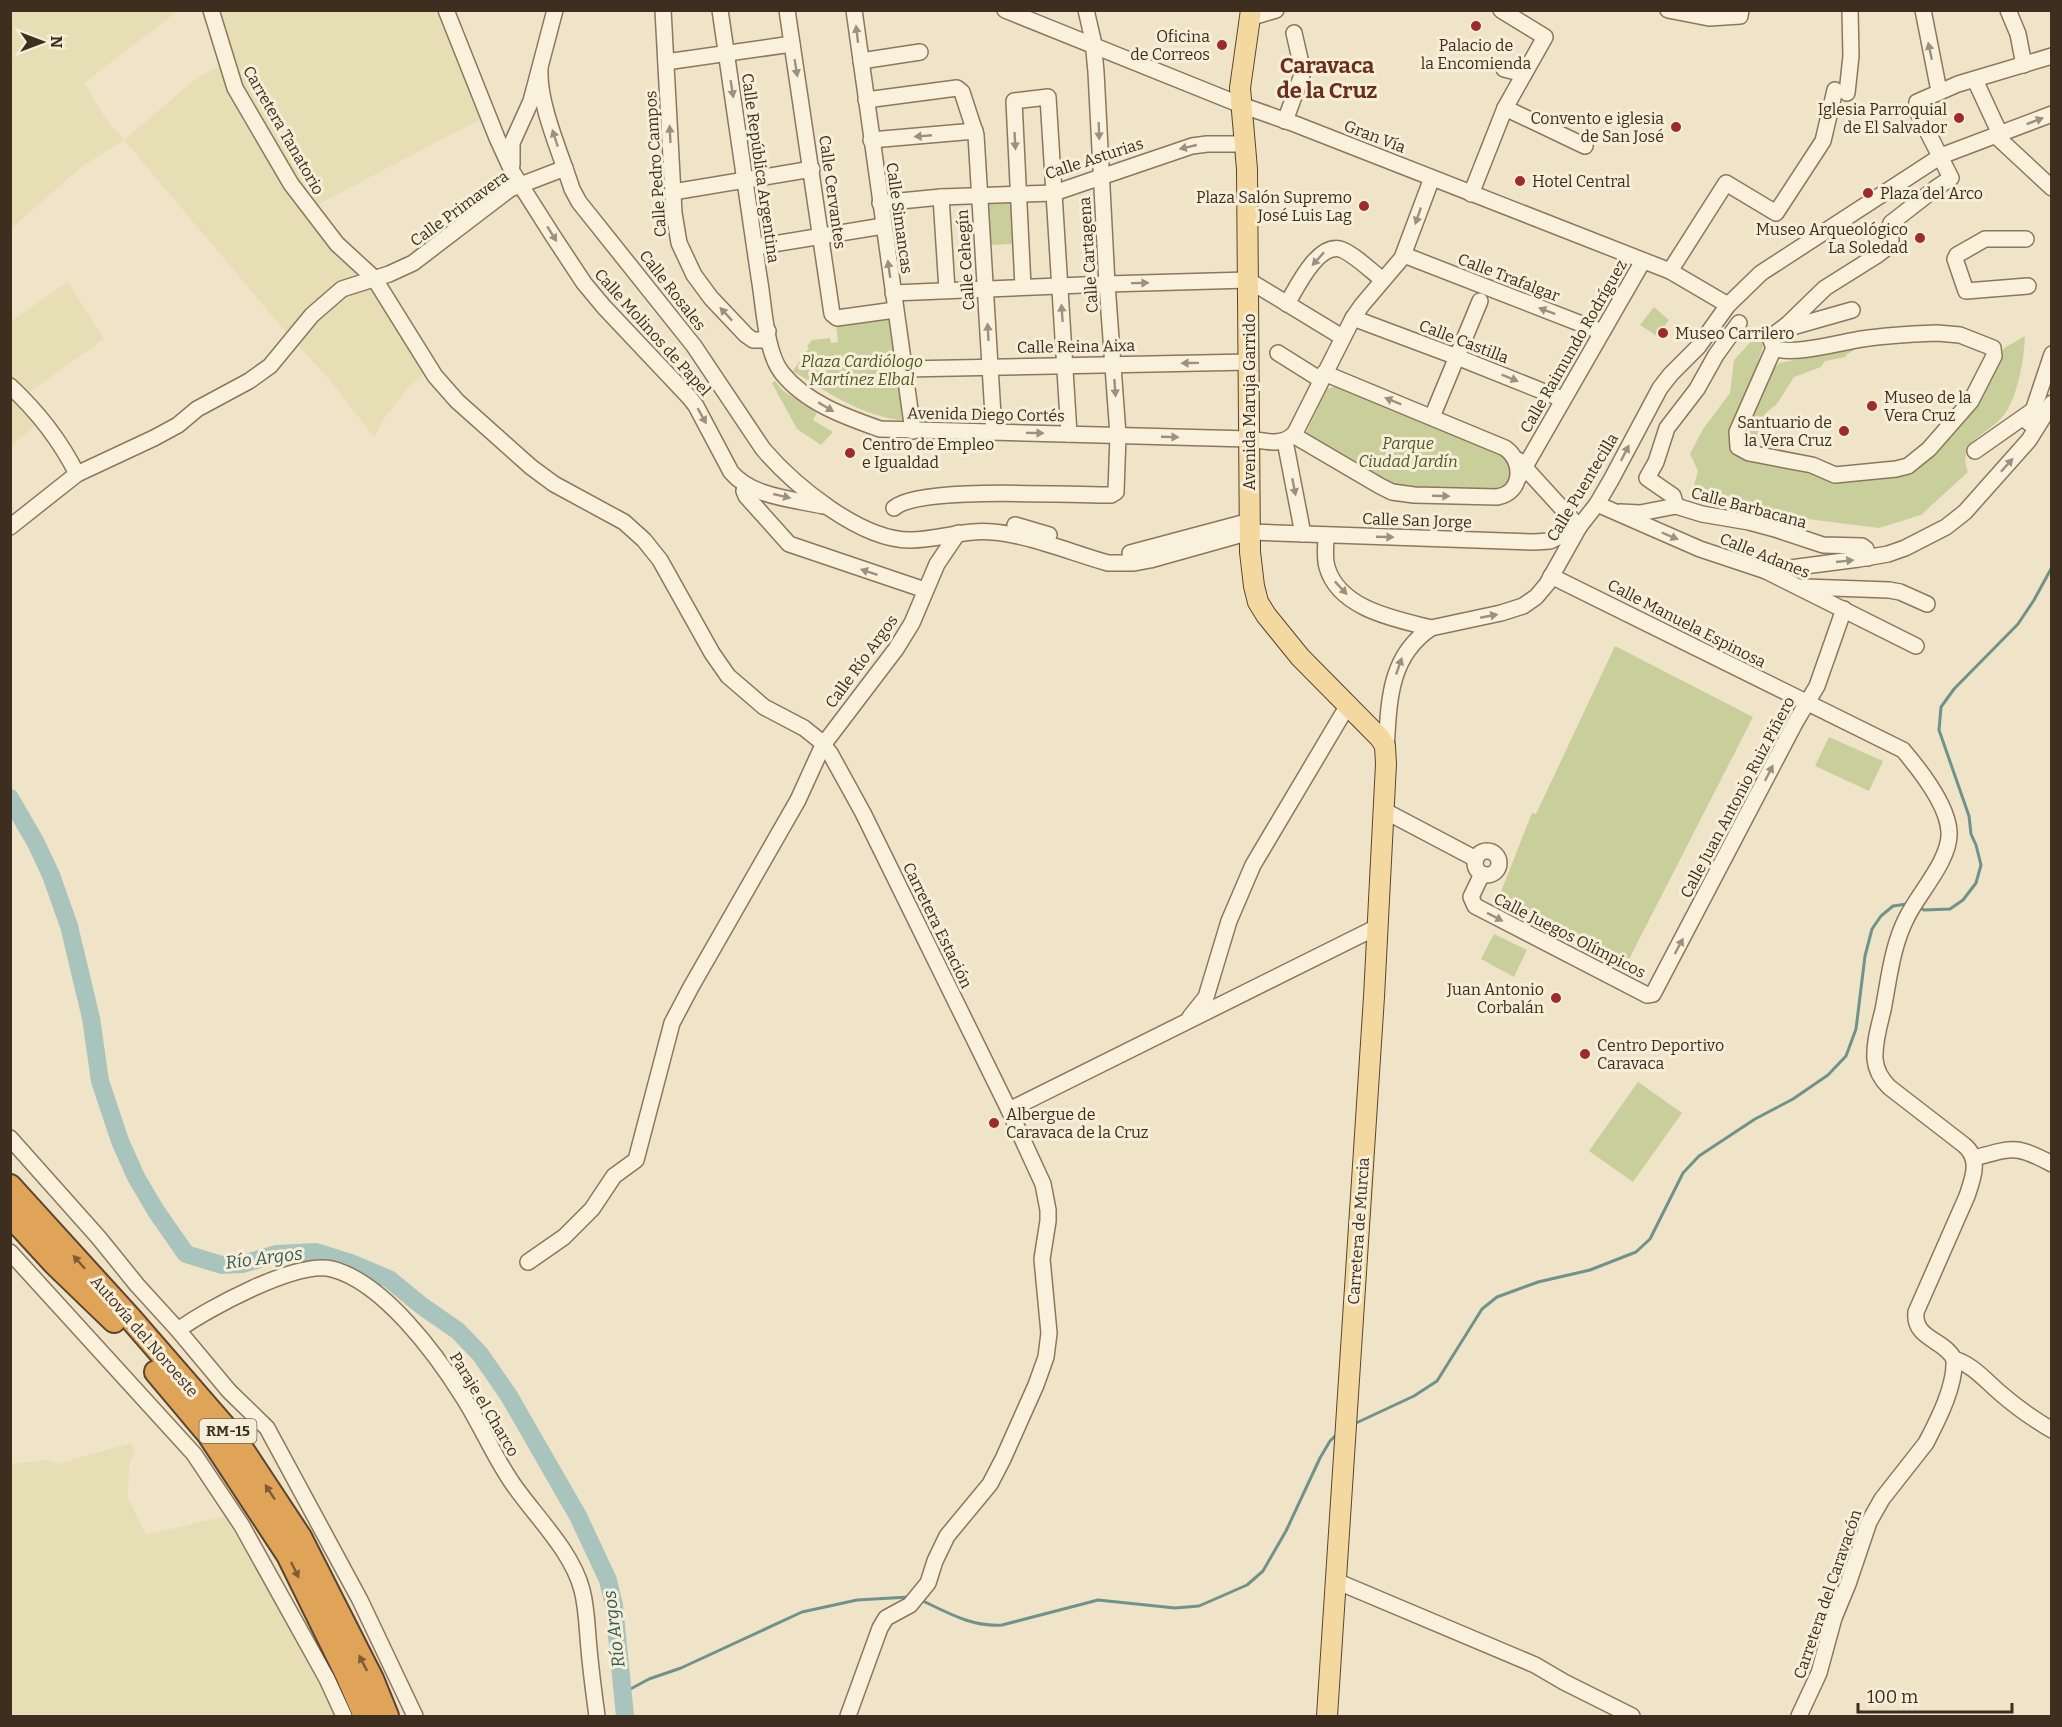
<svg xmlns="http://www.w3.org/2000/svg" width="2062" height="1727" font-family="Bitter,serif">
<style>
.farmland{fill:#e6deb5}
.green{fill:#c9cf9b}
.lines{fill:none;stroke-linecap:round;stroke-linejoin:round}
.stream{stroke:#6f938a;stroke-width:3}
.river{stroke:#a9c4bc;stroke-width:18}
.minor-casing{stroke:#8d765c;stroke-width:18}
.major-casing{stroke:#5b4430;stroke-width:22}
.highway-casing{stroke:#5b4430;stroke-width:26}
.minor{stroke:#faf1dc;stroke-width:15}
.major{stroke:#f3d9a0;stroke-width:20}
.highway{stroke:#e0a458;stroke-width:22}
.oneway{fill:#9c907e}
.oneway2{fill:#7e5d36}
.poi-dot{fill:#9e2a2b;stroke:#f7eed8;stroke-width:2}
.labels{text-anchor:middle;stroke-width:6;stroke-linejoin:round;paint-order:stroke}
.shield{fill:#f7eed8;stroke:#756857;stroke-width:1.5}
.shield-label{font-size:15px;font-weight:bold;fill:#3d2e20}
.poi-label{font-size:16px;fill:#3d2e20;stroke:#f7eed8;text-anchor:end}
.street-label{font-size:16px;fill:#3d2e20;stroke:#f7eed8}
.park-label{font-size:16px;font-style:italic;fill:#4d5a26;stroke:#f7eed8}
.water-label{font-size:18px;font-style:italic;fill:#2f5d5a;stroke:#f7eed8}
.district-label{font-size:22px;font-weight:bold;fill:#6b2e1e;stroke:#f7eed8}
</style>
<rect width="100%" height="100%" fill="#f0e4c8"/>
<!-- farmland -->
<g class="farmland">
<polygon points="11,11 178,11 84,83 104,116 124,140 198,77 226,63 211,11 435,11 441,19 483,118 309,209 357,261 430,368 406,390 386,416 374,437 329,379 291,338 124,140 81,167 11,229"/>
<polygon points="68,282 104,339 22,397 42,420 11,446 11,321"/>
<polygon points="130,1443 135,1449 129,1466 128,1498 146,1535 234,1514 344,1716 11,1716 10,1464 48,1460 58,1464"/>
</g>
<!-- green -->
<g class="green">
<polygon points="1012,199 1014,244 988,245 985,200"/>
<polygon points="1654,307 1669,320 1657,336 1640,325"/>
<path d="M 891,316 L 907,421 C 863,417 828,393 793,371 L 809,348 L 807,346 L 812,340 L 830,338 L 831,343 L 838,342 L 836,324 Z"/>
<path d="M 1758,334 L 1766,338 L 1731,442 L 1732,454 L 1809,468 L 1903,473 L 1973,404 L 2004,348 L 2025,336 C 2024,359 2018,396 2004,415 C 1988,435 1956,441 1968,472 L 1921,515 L 1879,528 L 1792,517 L 1694,485 L 1698,471 L 1690,454 L 1703,429 L 1730,393 L 1734,360 Z"/>
<polygon points="1859,347 1846,355 1846,357 1825,361 1821,367 1794,377 1777,404 1766,413 1763,435 1750,445 1741,436 1768,374 1779,363"/>
<polygon points="775,381 782,390 817,413 813,420 833,432 821,445 797,429 772,383"/>
<polygon points="1337,386 1507,454 1513,469 1511,483 1498,492 1397,488 1307,437 1307,431 1327,389"/>
<polygon points="1615,646 1753,717 1624,969 1496,904 1532,813 1536,814"/>
<polygon points="1829,737 1883,761 1869,791 1815,766"/>
<polygon points="1494,934 1527,950 1514,977 1481,959"/>
<polygon points="1638,1082 1682,1113 1633,1182 1589,1151"/>
</g>
<g class="lines">
<!-- stream -->
<g class="stream">
<polyline points="1919,907 1924,910 1950,909 1963,900 1976,883 1981,865 1976,845 1971,834 1969,816 1939,730 1941,707 1954,689 2018,624 2034,600 2052,567"/>
<polyline points="1354,1424 1414,1396 1437,1381 1482,1309 1497,1297 1538,1282 1590,1270 1636,1252 1650,1239 1683,1173 1699,1156 1755,1119 1793,1099 1828,1075 1846,1056 1856,1029 1865,956 1872,929 1881,916 1893,906 1907,904"/>
<path d="M 921,1600 C 948,1613 972,1627 1002,1625 L 1098,1600 L 1175,1608 L 1199,1606 L 1247,1585 L 1263,1571 L 1286,1531 L 1320,1458 L 1330,1441 L 1338,1433"/>
<polyline points="623,1693 649,1679 681,1668 802,1612 857,1600 909,1597"/>
</g>
<!-- river -->
<polyline class="river" points="10,798 36,843 51,875 69,926 91,1018 100,1081 120,1141 136,1177 156,1211 186,1254 222,1265 242,1264 277,1254 316,1252 351,1263 389,1279 422,1306 458,1331 480,1354 509,1396 578,1516 608,1580 614,1606 625,1716"/>
<!-- minor casing -->
<g class="minor-casing">
<g id="minor">
<polyline points="211,10 235,88 291,184 337,244 374,278 435,376 457,401 531,467 554,484 624,522 644,540 660,560 712,653 728,676 764,707 804,728 819,740 830,753 863,813 1009,1110 1043,1184 1048,1210 1048,1221 1042,1259 1049,1333 1046,1357 1036,1385 1003,1459 990,1484 947,1536 935,1561 928,1583 910,1605 886,1618 880,1628 848,1716"/>
<path d="M 446,10 L 497,138 L 513,173 L 553,236 L 584,283 L 604,307 L 689,397 L 696,406 L 731,472 C 752,497 793,499 823,506"/>
<polyline points="663,10 674,213 679,243 694,275 711,298 746,335 753,340 764,340 768,331"/>
<path d="M 720,10 C 733,99 746,188 759,277 C 764,303 765,352 782,373 C 806,403 846,417 880,429 L 1249,439 C 1265,441 1283,447 1295,433 L 1353,318 L 1362,305 L 1402,258 L 1432,178"/>
<polyline points="787,10 832,314 837,318 895,310"/>
<polyline points="854,10 913,431"/>
<polyline points="1005,10 1241,105 1295,124 1670,271 1728,305"/>
<polyline points="1668,10 1709,18 1740,16 1741,10"/>
<polyline points="1923,10 1939,91"/>
<polyline points="2008,10 2018,34 2024,65"/>
<polyline points="1249,18 1276,10"/>
<polyline points="861,61 920,52"/>
<polyline points="666,62 792,44"/>
<path d="M 540,68 C 538,104 561,154 572,189 L 579,202 L 694,346 L 763,449 C 794,485 861,541 911,540 C 939,540 965,529 993,532 C 1030,535 1072,553 1108,563 L 1134,563 L 1150,560 L 1250,532 L 1534,542 L 1550,541 L 1579,527"/>
<polyline points="1504,69 1524,74"/>
<polyline points="1975,80 2000,134"/>
<polyline points="1847,93 1851,56 1850,10"/>
<polyline points="866,100 957,88 962,92 976,135 994,432"/>
<polyline points="1505,108 1585,146"/>
<polyline points="1285,121 1303,72 1294,33"/>
<polyline points="1996,136 2052,188"/>
<polyline points="871,140 975,131"/>
<polyline points="512,165 512,143 531,101 555,10"/>
<polyline points="673,192 812,169"/>
<polyline points="1471,194 1505,108 1545,37 1501,10"/>
<polyline points="941,197 947,290"/>
<polyline points="880,203 941,197 1054,193 1192,146 1207,144 1246,144"/>
<polyline points="2026,239 1985,239 1957,255 1955,259 1966,291 2028,286"/>
<polyline points="755,247 883,226"/>
<polyline points="1404,255 1602,332"/>
<polyline points="1670,271 1726,183 1776,213 1823,141 1835,90"/>
<polyline points="1023,287 1014,101 1048,97 1069,434"/>
<polyline points="893,293 1107,284 1248,280 1342,337"/>
<path d="M 1287,304 C 1297,287 1317,244 1340,249 C 1353,253 1372,272 1383,280"/>
<polyline points="1353,318 1457,357 1562,399"/>
<polyline points="1785,329 1852,310"/>
<path d="M 1937,333 L 1960,335 L 1993,348 L 1994,356 L 1971,401 L 1929,449 L 1908,466 L 1896,469 L 1835,475 L 1812,465 L 1749,453 L 1738,447 L 1737,432 L 1774,348 C 1793,356 1841,342 1862,339 C 1887,335 1911,334 1937,333 Z"/>
<polyline points="1774,348 1771,340 1772,336 1788,324 1825,288 1876,256 1884,250 1891,240 1889,228 1891,223 1936,188 1951,178 1916,109 1917,102 1958,84 2052,56"/>
<polyline points="1278,353 1321,380"/>
<polyline points="905,369 1249,362"/>
<path d="M 10,386 C 38,412 60,440 77,474"/>
<polyline points="1432,417 1480,301"/>
<polyline points="2036,428 2029,423 2052,354"/>
<path d="M 1293,435 L 1380,486 L 1392,492 L 1414,495 L 1497,497 C 1523,493 1524,461 1505,448 L 1324,373"/>
<polyline points="1285,441 1303,534"/>
<polyline points="1975,451 2032,411"/>
<polyline points="1518,460 1579,527"/>
<polyline points="1519,477 1643,261"/>
<polyline points="748,487 744,491 746,496 789,544 925,590"/>
<polyline points="1597,504 1700,549 1766,571 1916,646"/>
<polyline points="1676,506 1673,496 1647,478 1656,462 1667,428 1697,389 1716,355 1739,323"/>
<path d="M 894,508 C 920,485 1071,496 1111,495 L 1116,492 L 1118,435 L 1107,284 L 1096,72 L 1093,40 L 1086,10"/>
<polyline points="1620,512 1640,513 1676,506 1702,514 1749,522 1775,529 1823,545 1862,546 1866,549 1868,558"/>
<polyline points="1015,525 1049,535"/>
<polyline points="10,527 77,474 154,438 178,425 197,409 249,381 270,366 312,315 342,289 389,274 413,263 510,189 565,168"/>
<path d="M 1326,535 C 1326,545 1324,557 1327,567 C 1339,609 1395,619 1431,628"/>
<polyline points="1130,553 1250,521"/>
<polyline points="1766,571 1859,559 1888,554 1905,548 1946,527 1965,512 2029,440 2052,403"/>
<path d="M 1551,576 L 1903,750 C 1920,770 1948,805 1949,832 C 1951,859 1918,894 1907,917 C 1892,946 1889,979 1883,1010 C 1879,1026 1874,1043 1875,1059 C 1876,1071 1881,1079 1889,1087 L 1964,1145 C 1981,1159 1973,1178 1967,1196 L 1916,1312 C 1913,1339 1944,1339 1954,1359"/>
<polyline points="1805,587 1889,590 1900,592 1927,604"/>
<path d="M 1386,751 C 1389,703 1388,657 1431,628 L 1501,613 L 1523,606 L 1536,597 L 1547,584 L 1579,527 L 1597,504 L 1611,480 L 1660,388 L 1671,374 L 1698,347 L 1728,305 L 1761,273 L 1941,156 L 2052,114"/>
<polyline points="1385,811 1476,859"/>
<circle cx="1487" cy="863" r="12"/>
<polyline points="1482,874 1471,897 1475,906 1647,995 1653,994 1795,723 1817,686 1844,609"/>
<polyline points="1190,1017 1206,997 1229,921 1253,865 1348,705"/>
<polyline points="1009,1110 1377,927"/>
<polyline points="10,1138 99,1238 137,1285 178,1330 229,1391 267,1428 360,1600 415,1716"/>
<path d="M 1974,1158 C 2013,1148 2015,1144 2052,1164"/>
<polyline points="10,1252 194,1454 242,1526 327,1679 344,1716"/>
<polyline points="528,1262 564,1237 592,1209 614,1176 636,1160 672,1023 691,987 798,800 823,745 896,649 912,623 937,564 958,533"/>
<path d="M 178,1330 C 207,1309 297,1260 332,1269 C 383,1282 436,1354 463,1397 C 481,1425 494,1457 513,1484 C 535,1516 572,1551 582,1590 C 587,1609 587,1629 589,1649 C 591,1671 594,1694 597,1716"/>
<path d="M 1954,1359 C 1973,1365 1984,1379 1999,1392 C 2015,1406 2033,1419 2052,1430"/>
<polyline points="1336,1581 1535,1665 1564,1682 1632,1716"/>
<path d="M 1799,1716 L 1819,1673 L 1834,1618 L 1848,1584 L 1869,1522 L 1882,1499 L 1926,1443 C 1938,1420 1956,1385 1954,1359"/>
</g>
</g>
<!-- major casing -->
<g class="major-casing">
<polyline id="major" points="1251,10 1240,88 1247,169 1250,552 1254,586 1258,602 1266,615 1300,657 1380,738 1385,746 1386,764 1374,997 1327,1716"/>
</g>
<!-- highway casing -->
<g class="highway-casing">
<g id="highway">
<polyline points="10,1186 131,1319 236,1440 300,1537 372,1679 387,1716"/>
<polyline points="10,1215 55,1264 114,1321"/>
<polyline points="156,1372 209,1435 288,1555 347,1675 365,1716"/>
</g>
</g>
<!-- minor -->
<use href="#minor" class="minor"/>
<!-- major -->
<use href="#major" class="major"/>
<!-- highway -->
<use href="#highway" class="highway"/>
</g>
<!-- one-way arrows -->
<defs><path id="oneway-solid" d="M-6-.8H1V-3.2L6.5 0L1 3.2V.8H-6Z" transform="scale(1.5)"/></defs>
<g class="oneway">
<use href="#oneway-solid" transform="translate(857 34) rotate(-97)"/>
<use href="#oneway-solid" transform="translate(1930 51) rotate(-102)"/>
<use href="#oneway-solid" transform="translate(796 68) rotate(81)"/>
<use href="#oneway-solid" transform="translate(732 89) rotate(81)"/>
<use href="#oneway-solid" transform="translate(2035 121) rotate(-21)"/>
<use href="#oneway-solid" transform="translate(1099 131) rotate(88)"/>
<use href="#oneway-solid" transform="translate(670 134) rotate(-93)"/>
<use href="#oneway-solid" transform="translate(923 136) rotate(175)"/>
<use href="#oneway-solid" transform="translate(555 138) rotate(-108)"/>
<use href="#oneway-solid" transform="translate(1015 141) rotate(87)"/>
<use href="#oneway-solid" transform="translate(1188 147) rotate(167)"/>
<use href="#oneway-solid" transform="translate(1418 216) rotate(109)"/>
<use href="#oneway-solid" transform="translate(552 234) rotate(58)"/>
<use href="#oneway-solid" transform="translate(1318 259) rotate(132)"/>
<use href="#oneway-solid" transform="translate(889 269) rotate(-98)"/>
<use href="#oneway-solid" transform="translate(1140 283) rotate(-1)"/>
<use href="#oneway-solid" transform="translate(1547 311) rotate(-159)"/>
<use href="#oneway-solid" transform="translate(1062 313) rotate(-94)"/>
<use href="#oneway-solid" transform="translate(726 314) rotate(-133)"/>
<use href="#oneway-solid" transform="translate(988 332) rotate(-93)"/>
<use href="#oneway-solid" transform="translate(1190 363) rotate(179)"/>
<use href="#oneway-solid" transform="translate(1510 378) rotate(22)"/>
<use href="#oneway-solid" transform="translate(1115 388) rotate(86)"/>
<use href="#oneway-solid" transform="translate(1393 401) rotate(-158)"/>
<use href="#oneway-solid" transform="translate(826 407) rotate(31)"/>
<use href="#oneway-solid" transform="translate(702 416) rotate(61)"/>
<use href="#oneway-solid" transform="translate(1035 433) rotate(1)"/>
<use href="#oneway-solid" transform="translate(1170 437) rotate(2)"/>
<use href="#oneway-solid" transform="translate(1625 453) rotate(-63)"/>
<use href="#oneway-solid" transform="translate(2007 465) rotate(-48)"/>
<use href="#oneway-solid" transform="translate(1294 487) rotate(79)"/>
<use href="#oneway-solid" transform="translate(782 496) rotate(13)"/>
<use href="#oneway-solid" transform="translate(1441 496) rotate(2)"/>
<use href="#oneway-solid" transform="translate(1670 536) rotate(23)"/>
<use href="#oneway-solid" transform="translate(1385 537) rotate(2)"/>
<use href="#oneway-solid" transform="translate(1845 561) rotate(-6)"/>
<use href="#oneway-solid" transform="translate(869 572) rotate(-162)"/>
<use href="#oneway-solid" transform="translate(1341 588) rotate(47)"/>
<use href="#oneway-solid" transform="translate(1489 616) rotate(-11)"/>
<use href="#oneway-solid" transform="translate(1399 666) rotate(-71)"/>
<use href="#oneway-solid" transform="translate(1769 773) rotate(-63)"/>
<use href="#oneway-solid" transform="translate(1495 917) rotate(27)"/>
<use href="#oneway-solid" transform="translate(1679 946) rotate(-62)"/>
</g>
<g class="oneway2">
<use href="#oneway-solid" transform="translate(79 1262) rotate(-132)"/>
<use href="#oneway-solid" transform="translate(270 1492) rotate(-123)"/>
<use href="#oneway-solid" transform="translate(295 1570) rotate(64)"/>
<use href="#oneway-solid" transform="translate(363 1663) rotate(-117)"/>
</g>
<!-- markers -->
<g class="poi-dot">
<circle cx="1476" cy="26" r="6"/>
<circle cx="1222" cy="45" r="6"/>
<circle cx="1959" cy="118" r="6"/>
<circle cx="1676" cy="127" r="6"/>
<circle cx="1520" cy="181" r="6"/>
<circle cx="1868" cy="193" r="6"/>
<circle cx="1364" cy="206" r="6"/>
<circle cx="1920" cy="238" r="6"/>
<circle cx="1663" cy="333" r="6"/>
<circle cx="1872" cy="406" r="6"/>
<circle cx="1844" cy="431" r="6"/>
<circle cx="850" cy="453" r="6"/>
<circle cx="1556" cy="998" r="6"/>
<circle cx="1585" cy="1054" r="6"/>
<circle cx="994" cy="1123" r="6"/>
</g>
<g class="labels">
<!-- shield labels -->
<rect class="shield" x="199.5" y="1419" width="57" height="24" rx="4.5"/>
<g class="shield-label">
<text x="228" y="1436">RM-15</text>
</g>
<!-- poi labels -->
<g class="poi-label">
<text x="1210" y="42">Oficina<tspan x="1210" dy="18">de Correos</tspan></text>
<text x="1476" y="51" text-anchor="middle">Palacio de<tspan x="1476" dy="18">la Encomienda</tspan></text>
<text x="1947" y="115">Iglesia Parroquial<tspan x="1947" dy="18">de El Salvador</tspan></text>
<text x="1664" y="124">Convento e iglesia<tspan x="1664" dy="18">de San José</tspan></text>
<text x="1532" y="187" text-anchor="start">Hotel Central</text>
<text x="1880" y="199" text-anchor="start">Plaza del Arco</text>
<text x="1352" y="203">Plaza Salón Supremo<tspan x="1352" dy="18">José Luis Lag</tspan></text>
<text x="1908" y="235">Museo Arqueológico<tspan x="1908" dy="18">La Soledad</tspan></text>
<text x="1675" y="339" text-anchor="start">Museo Carrilero</text>
<text x="1884" y="403" text-anchor="start">Museo de la<tspan x="1884" dy="18">Vera Cruz</tspan></text>
<text x="1832" y="428">Santuario de<tspan x="1832" dy="18">la Vera Cruz</tspan></text>
<text x="862" y="450" text-anchor="start">Centro de Empleo<tspan x="862" dy="18">e Igualdad</tspan></text>
<text x="1544" y="995">Juan Antonio<tspan x="1544" dy="18">Corbalán</tspan></text>
<text x="1597" y="1051" text-anchor="start">Centro Deportivo<tspan x="1597" dy="18">Caravaca</tspan></text>
<text x="1006" y="1120" text-anchor="start">Albergue de<tspan x="1006" dy="18">Caravaca de la Cruz</tspan></text>
</g>
<!-- street labels -->
<g class="street-label">
<text transform="translate(284 130) rotate(60)" y="6">Carretera Tanatorio</text>
<text transform="translate(1375 136) rotate(21)" y="6">Gran Vía</text>
<text transform="translate(1094 158) rotate(-18)" y="6">Calle Asturias</text>
<text transform="translate(655 164) rotate(-94)" y="6">Calle Pedro Campos</text>
<text transform="translate(761 168) rotate(82)" y="6">Calle República Argentina</text>
<text transform="translate(833 192) rotate(82)" y="6">Calle Cervantes</text>
<text transform="translate(459 208) rotate(-36)" y="6">Calle Primavera</text>
<text transform="translate(900 218) rotate(82)" y="6">Calle Simancas</text>
<text transform="translate(1088 255) rotate(-94)" y="6">Calle Cartagena</text>
<text transform="translate(965 260) rotate(-94)" y="6">Calle Cehegín</text>
<text transform="translate(1509 277) rotate(21)" y="6">Calle Trafalgar</text>
<text transform="translate(673 290) rotate(52)" y="6">Calle Rosales</text>
<text transform="translate(653 332) rotate(48)" y="6">Calle Molinos de Papel</text>
<text transform="translate(1464 341) rotate(21)" y="6">Calle Castilla</text>
<text transform="translate(1076 346) rotate(-1)" y="6">Calle Reina Aixa</text>
<text transform="translate(1573 346) rotate(-60)" y="6">Calle Raimundo Rodríguez</text>
<text transform="translate(1249 402) rotate(-90)" y="6">Avenida Maruja Garrido</text>
<text transform="translate(986 414) rotate(1)" y="6">Avenida Diego Cortés</text>
<text transform="translate(1582 487) rotate(-59)" y="6">Calle Puentecilla</text>
<text transform="translate(1749 507) rotate(15)" y="6">Calle Barbacana</text>
<text transform="translate(1417 520) rotate(2)" y="6">Calle San Jorge</text>
<text transform="translate(1765 555) rotate(22)" y="6">Calle Adanes</text>
<text transform="translate(1687 623) rotate(27)" y="6">Calle Manuela Espinosa</text>
<text transform="translate(861 661) rotate(-54)" y="6">Calle Río Argos</text>
<text transform="translate(1737 797) rotate(-62)" y="6">Calle Juan Antonio Ruiz Piñero</text>
<text transform="translate(938 925) rotate(64)" y="6">Carretera Estación</text>
<text transform="translate(1570 935) rotate(27)" y="6">Calle Juegos Olímpicos</text>
<text transform="translate(1358 1231) rotate(-86)" y="6">Carretera de Murcia</text>
<text transform="translate(145 1336) rotate(49)" y="6">Autovía del Noroeste</text>
<text transform="translate(485 1404) rotate(59)" y="6">Paraje el Charco</text>
<text transform="translate(1827 1594) rotate(-71)" y="6">Carretera del Caravacón</text>
</g>
<!-- park labels -->
<g class="park-label">
<text x="862" y="367">Plaza Cardiólogo<tspan x="862" dy="18">Martínez Elbal</tspan></text>
<text x="1408" y="449">Parque<tspan x="1408" dy="18">Ciudad Jardín</tspan></text>
</g>
<!-- water labels -->
<g class="water-label">
<text transform="translate(264 1258) rotate(-7)" y="6">Río Argos</text>
<text transform="translate(614 1629) rotate(-97)" y="6">Río Argos</text>
</g>
<!-- district labels -->
<g class="district-label">
<text x="1327" y="73">Caravaca<tspan x="1327" dy="25">de la Cruz</tspan></text>
</g>
</g>
<!-- border -->
<rect width="2062" height="1727" fill="none" stroke="#3d2e20" stroke-width="24"/>
<!-- north arrow -->
<g transform="translate(42 42) rotate(90)" stroke="#f7eed8" stroke-width="4.5" paint-order="stroke">
<path d="M0-4.5L10 22L0 15L-10 22Z" fill="#3d2e20"/>
<text y="-9" font-size="16" font-weight="bold" text-anchor="middle" fill="#3d2e20">N</text>
</g>
<!-- scale -->
<path d="M1858 1703v9h154v-9" fill="none" stroke="#3d2e20" stroke-width="3"/>
<text x="1867" y="1703" font-size="18" fill="#3d2e20" stroke="#f7eed8" stroke-width="4.5" paint-order="stroke">100 m</text>
</svg>
